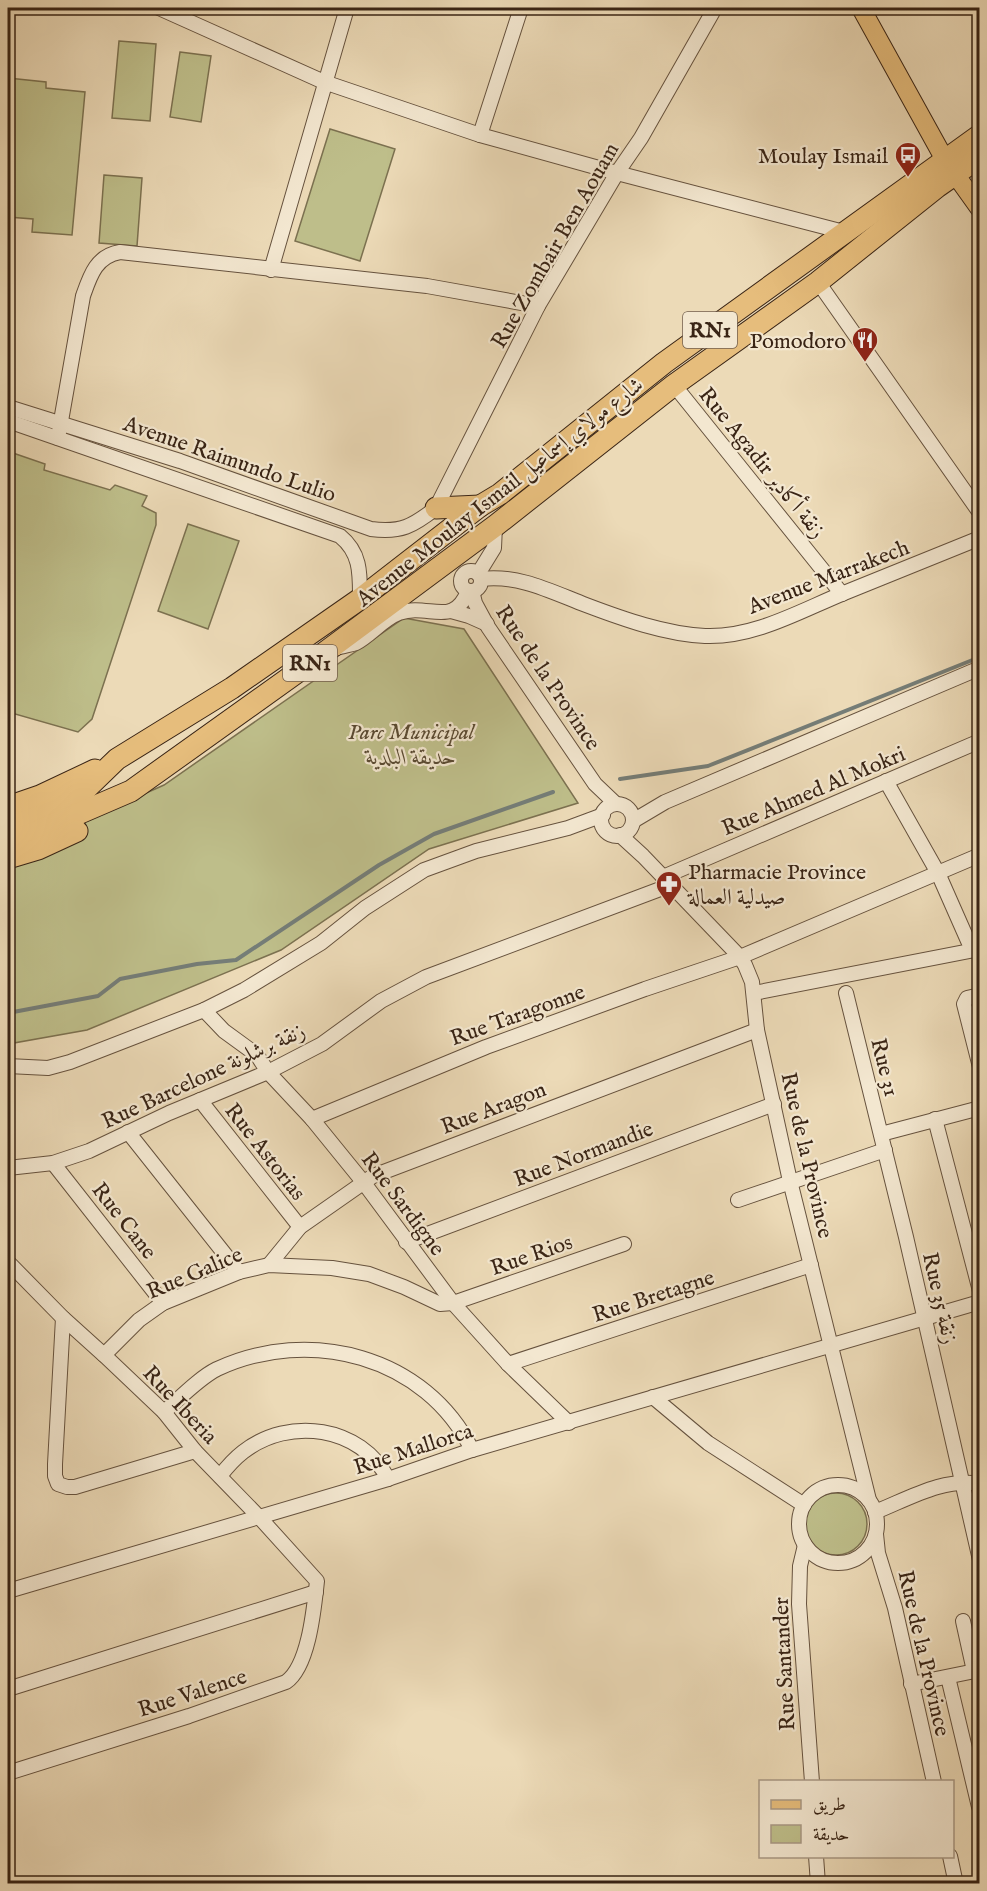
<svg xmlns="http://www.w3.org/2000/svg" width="987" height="1891" font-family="'IM FELL English',Amiri,serif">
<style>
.green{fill:#bebe8a;stroke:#7c7150;stroke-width:1.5}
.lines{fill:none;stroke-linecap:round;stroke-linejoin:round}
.stream{stroke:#757d77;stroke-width:4}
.minor-casing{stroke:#66523e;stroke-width:16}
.major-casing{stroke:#392415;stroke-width:20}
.highway-casing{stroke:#392415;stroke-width:23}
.minor{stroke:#f3e7d0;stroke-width:14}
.major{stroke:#e6bd7c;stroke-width:18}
.highway{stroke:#e6bd7c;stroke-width:21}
.labels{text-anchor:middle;stroke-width:4.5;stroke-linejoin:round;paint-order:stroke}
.shield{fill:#f3e7d0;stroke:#715e4d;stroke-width:1.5}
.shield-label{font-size:21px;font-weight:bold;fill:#392415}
.poi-label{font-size:22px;fill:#392415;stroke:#f3e7d0;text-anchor:end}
.street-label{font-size:22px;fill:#392415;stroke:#f3e7d0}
.park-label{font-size:22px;font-style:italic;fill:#5a4a32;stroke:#f3e7d0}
</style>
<rect width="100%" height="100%" fill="#ecdab7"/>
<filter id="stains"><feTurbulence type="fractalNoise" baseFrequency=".00333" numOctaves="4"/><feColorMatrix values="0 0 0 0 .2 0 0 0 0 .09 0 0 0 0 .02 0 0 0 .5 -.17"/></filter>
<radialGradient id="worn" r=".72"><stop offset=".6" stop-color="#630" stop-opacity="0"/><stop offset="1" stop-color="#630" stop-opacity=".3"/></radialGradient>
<!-- green -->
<g class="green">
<polygon points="119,41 156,44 150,121 112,118"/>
<polygon points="180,52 211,56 201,122 170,117"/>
<polygon points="8,78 46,82 46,88 85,92 72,235 32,232 33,219 8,217"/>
<polygon points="330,129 395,149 360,261 295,241"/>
<polygon points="104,175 142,178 137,246 99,243"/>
<polygon points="13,453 45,464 44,470 110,490 115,485 147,496 142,506 156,513 156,525 92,719 78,732 8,712 8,458 13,458"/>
<polygon points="188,524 239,541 208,629 158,611"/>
<polygon points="404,618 464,629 578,803 429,849 281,950 87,1030 8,1044 8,851 52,835 164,785"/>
<circle cx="836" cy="1524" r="31"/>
</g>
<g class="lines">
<!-- stream -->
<g class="stream">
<polyline points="620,779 708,766 980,657"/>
<polyline points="8,1013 98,996 120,979 197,964 236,960 379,865 434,834 553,792"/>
</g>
<!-- minor casing -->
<g class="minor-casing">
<g id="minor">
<polyline points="159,8 324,82 480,135 617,173 844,232"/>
<polyline points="480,135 521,8"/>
<polyline points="271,270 347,8"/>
<polyline points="818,282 980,513"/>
<polyline points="674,385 842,594"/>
<path d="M 8,407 L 180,461 L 371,529 C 401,533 413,526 436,508 L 538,306 L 617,173 L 641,138 L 715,8"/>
<path d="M 8,421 L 340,536 C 361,553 360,574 360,599"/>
<path d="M 58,438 L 83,296 C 90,276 96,256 120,252 L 427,286 L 538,306"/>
<circle cx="471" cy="581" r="10"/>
<polyline points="478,574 494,548 495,526"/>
<path d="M 481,579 C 518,574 552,592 586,605 C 623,619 665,634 705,636 C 754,638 800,611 844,593 C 889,575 934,557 980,538"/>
<polyline points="472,591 475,603 488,627 595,784 616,804"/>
<polyline points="451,611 469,616 487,624"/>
<path d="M 337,648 C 343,646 350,645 356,643 C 371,635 383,619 399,613 C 428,602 453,629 468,591"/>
<polyline points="886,781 938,873 972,950"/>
<circle cx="617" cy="820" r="16"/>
<polyline points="633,821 665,802 980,668"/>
<polyline points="620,835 643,856 740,957 745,965 752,982 757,1030 790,1181 869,1500"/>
<polyline points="663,877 980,741"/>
<polyline points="754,993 980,949"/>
<polyline points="846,993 906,1237 980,1560"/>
<polyline points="980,995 967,998 964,1004 980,1067"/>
<polyline points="204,1010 224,1031 257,1055 268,1072 312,1119 364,1183 453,1303 508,1364 569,1423"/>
<polyline points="8,1066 48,1068 70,1062 204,1010 244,990 321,943 365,908 424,870 476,851 568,828 603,815"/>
<polyline points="200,1100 300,1227"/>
<polyline points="312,1119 486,1047 645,989 740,957 980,855"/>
<polyline points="935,1119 980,1291"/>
<polyline points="128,1132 239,1272"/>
<polyline points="881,1134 980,1108"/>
<polyline points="53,1163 163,1303"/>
<polyline points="8,1168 53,1163 89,1151 169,1113 268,1072 322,1044 381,1001 426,977 671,885"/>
<polyline points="738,1200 885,1150"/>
<polyline points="406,1242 774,1104"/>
<path d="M 8,1262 L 63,1318 L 104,1355 L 164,1412 L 195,1451 L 260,1518 L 317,1581 C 314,1608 309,1666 286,1682 L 189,1716 L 8,1773"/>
<polyline points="269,1265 300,1227 373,1176 757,1030"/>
<polyline points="63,1318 55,1464 55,1476 58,1484 67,1487 75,1487 195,1451"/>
<polyline points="104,1355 139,1320 163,1303 239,1272 269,1265 332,1268 369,1274 404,1287 440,1304 453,1303 624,1244"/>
<polyline points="508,1364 811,1265"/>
<polyline points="653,1397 708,1443 804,1505"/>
<path d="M 164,1412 C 179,1399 199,1378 217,1369 C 309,1326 426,1356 472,1450"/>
<path d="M 220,1476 C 227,1467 234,1459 243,1452 C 289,1416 361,1426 388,1479"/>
<circle cx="838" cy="1524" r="39"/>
<path d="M 875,1512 C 908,1499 944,1477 980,1484"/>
<polyline points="876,1534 878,1553 895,1608 934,1782"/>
<polyline points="805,1545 800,1566 799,1604 812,1782"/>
<polyline points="8,1591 388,1479 472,1450 980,1302"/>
<polyline points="963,1621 974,1671"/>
<polyline points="948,1677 979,1807"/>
<polyline points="911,1684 980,1670"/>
<polyline points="8,1689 316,1592"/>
<polyline points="816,1856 818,1884"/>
<polyline points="950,1856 956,1884"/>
</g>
</g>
<!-- major casing -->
<g class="major-casing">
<polyline id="major" points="861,8 945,160 980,209"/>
</g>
<!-- highway casing -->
<g class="highway-casing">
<g id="highway">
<polyline points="436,508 480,506"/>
<polyline points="8,807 40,796 95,770"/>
<polyline points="8,828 40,816 86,789 117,759 232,688 360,599 480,506 500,494 664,363 980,135"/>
<polyline points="8,844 131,791 324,653 495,526 674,385 818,282 937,187 980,157"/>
<polyline points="8,858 38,849 77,831"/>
</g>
</g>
<!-- minor -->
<use href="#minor" class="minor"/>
<!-- major -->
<use href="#major" class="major"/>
<!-- highway -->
<use href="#highway" class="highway"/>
</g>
<!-- icons -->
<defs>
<g id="bus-pin" transform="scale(1.35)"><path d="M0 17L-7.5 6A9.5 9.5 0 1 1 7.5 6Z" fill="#8f2418" stroke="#f3e7d0"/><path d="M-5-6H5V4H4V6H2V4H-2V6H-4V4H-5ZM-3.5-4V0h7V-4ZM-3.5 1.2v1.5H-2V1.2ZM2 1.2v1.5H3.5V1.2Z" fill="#fff"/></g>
<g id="restaurant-pin" transform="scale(1.35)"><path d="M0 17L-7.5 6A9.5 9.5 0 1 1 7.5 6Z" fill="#8f2418" stroke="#f3e7d0"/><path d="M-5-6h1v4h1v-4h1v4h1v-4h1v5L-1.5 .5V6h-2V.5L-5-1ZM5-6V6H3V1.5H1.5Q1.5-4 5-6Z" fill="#fff"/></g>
<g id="pharmacy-pin" transform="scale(1.35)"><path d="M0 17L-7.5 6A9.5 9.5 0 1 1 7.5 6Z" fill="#8f2418" stroke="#f3e7d0"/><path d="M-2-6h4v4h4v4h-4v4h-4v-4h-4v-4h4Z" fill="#fff"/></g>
</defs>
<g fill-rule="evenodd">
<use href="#bus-pin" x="908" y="155"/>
<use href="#restaurant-pin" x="865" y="340"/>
<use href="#pharmacy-pin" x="669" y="884"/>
</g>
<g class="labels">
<!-- shield labels -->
<g class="shield">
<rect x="683" y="312" width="54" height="36" rx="4.5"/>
<rect x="283" y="645" width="54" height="36" rx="4.5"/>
</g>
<g class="shield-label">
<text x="710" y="337">RN1</text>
<text x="310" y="670">RN1</text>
</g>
<!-- poi labels -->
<g class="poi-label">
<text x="888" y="163">Moulay Ismail</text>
<text x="846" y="348">Pomodoro</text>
<text x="688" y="879" text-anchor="start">Pharmacie Province<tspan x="688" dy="25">صيدلية العمالة</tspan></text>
</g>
<!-- street labels -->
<g class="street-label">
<text transform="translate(554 245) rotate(-60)" y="8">Rue Zombair Ben Aouam</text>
<text transform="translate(230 458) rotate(19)" y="8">Avenue Raimundo Lulio</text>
<text transform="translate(763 462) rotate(51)" y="8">Rue Agadir زنقة أكادير</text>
<text transform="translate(499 491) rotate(-38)" y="8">Avenue Moulay Ismail شارع مولاي إسماعيل</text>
<text transform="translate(828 576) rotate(-21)" y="8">Avenue Marrakech</text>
<text transform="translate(549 677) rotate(56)" y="8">Rue de la Province</text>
<text transform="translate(813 790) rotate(-23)" y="8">Rue Ahmed Al Mokri</text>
<text transform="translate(517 1014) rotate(-20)" y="8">Rue Taragonne</text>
<text transform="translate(886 1067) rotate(76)" y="8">Rue 31</text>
<text transform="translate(203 1075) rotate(-25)" y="8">Rue Barcelone زنقة برشلونة</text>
<text transform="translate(493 1107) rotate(-21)" y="8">Rue Aragon</text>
<text transform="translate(266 1151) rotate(52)" y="8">Rue Astorias</text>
<text transform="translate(583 1153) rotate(-21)" y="8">Rue Normandie</text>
<text transform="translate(808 1155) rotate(77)" y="8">Rue de la Province</text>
<text transform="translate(404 1203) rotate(53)" y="8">Rue Sardigne</text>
<text transform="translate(125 1220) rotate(52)" y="8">Rue Cane</text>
<text transform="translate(531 1254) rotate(-19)" y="8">Rue Rios</text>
<text transform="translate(194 1272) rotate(-23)" y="8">Rue Galice</text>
<text transform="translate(653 1295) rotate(-18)" y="8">Rue Bretagne</text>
<text transform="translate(941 1298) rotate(77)" y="8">Rue 35 زنقة</text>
<text transform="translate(181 1404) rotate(47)" y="8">Rue Iberia</text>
<text transform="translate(413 1448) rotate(-18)" y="8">Rue Mallorca</text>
<text transform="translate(925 1653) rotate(77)" y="8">Rue de la Province</text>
<text transform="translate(783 1664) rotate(-93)" y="8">Rue Santander</text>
<text transform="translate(192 1692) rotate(-18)" y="8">Rue Valence</text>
</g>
<!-- park labels -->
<g class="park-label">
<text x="411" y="739">Parc Municipal<tspan x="411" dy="25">حديقة البلدية</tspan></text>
</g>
</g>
<!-- margin -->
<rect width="987" height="1891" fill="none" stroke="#ecdab7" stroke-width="30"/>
<rect x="9" y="9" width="969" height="1873" fill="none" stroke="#392415" stroke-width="3"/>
<rect x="15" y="15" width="957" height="1861" fill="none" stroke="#392415" stroke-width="1.5"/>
<!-- legend -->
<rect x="759" y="1780" width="195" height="78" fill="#f3e7d0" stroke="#a99985" stroke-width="1.5"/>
<rect x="771" y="1800" width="30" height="9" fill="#e6bd7c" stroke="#a99985" stroke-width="1.5"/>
<text x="813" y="1810" font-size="18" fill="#392415">طريق</text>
<rect x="771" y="1825" width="30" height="18" fill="#bebe8a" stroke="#a99985" stroke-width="1.5"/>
<text x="813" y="1840" font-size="18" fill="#392415">حديقة</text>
<rect width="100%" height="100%" filter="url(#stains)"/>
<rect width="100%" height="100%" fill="url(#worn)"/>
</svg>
